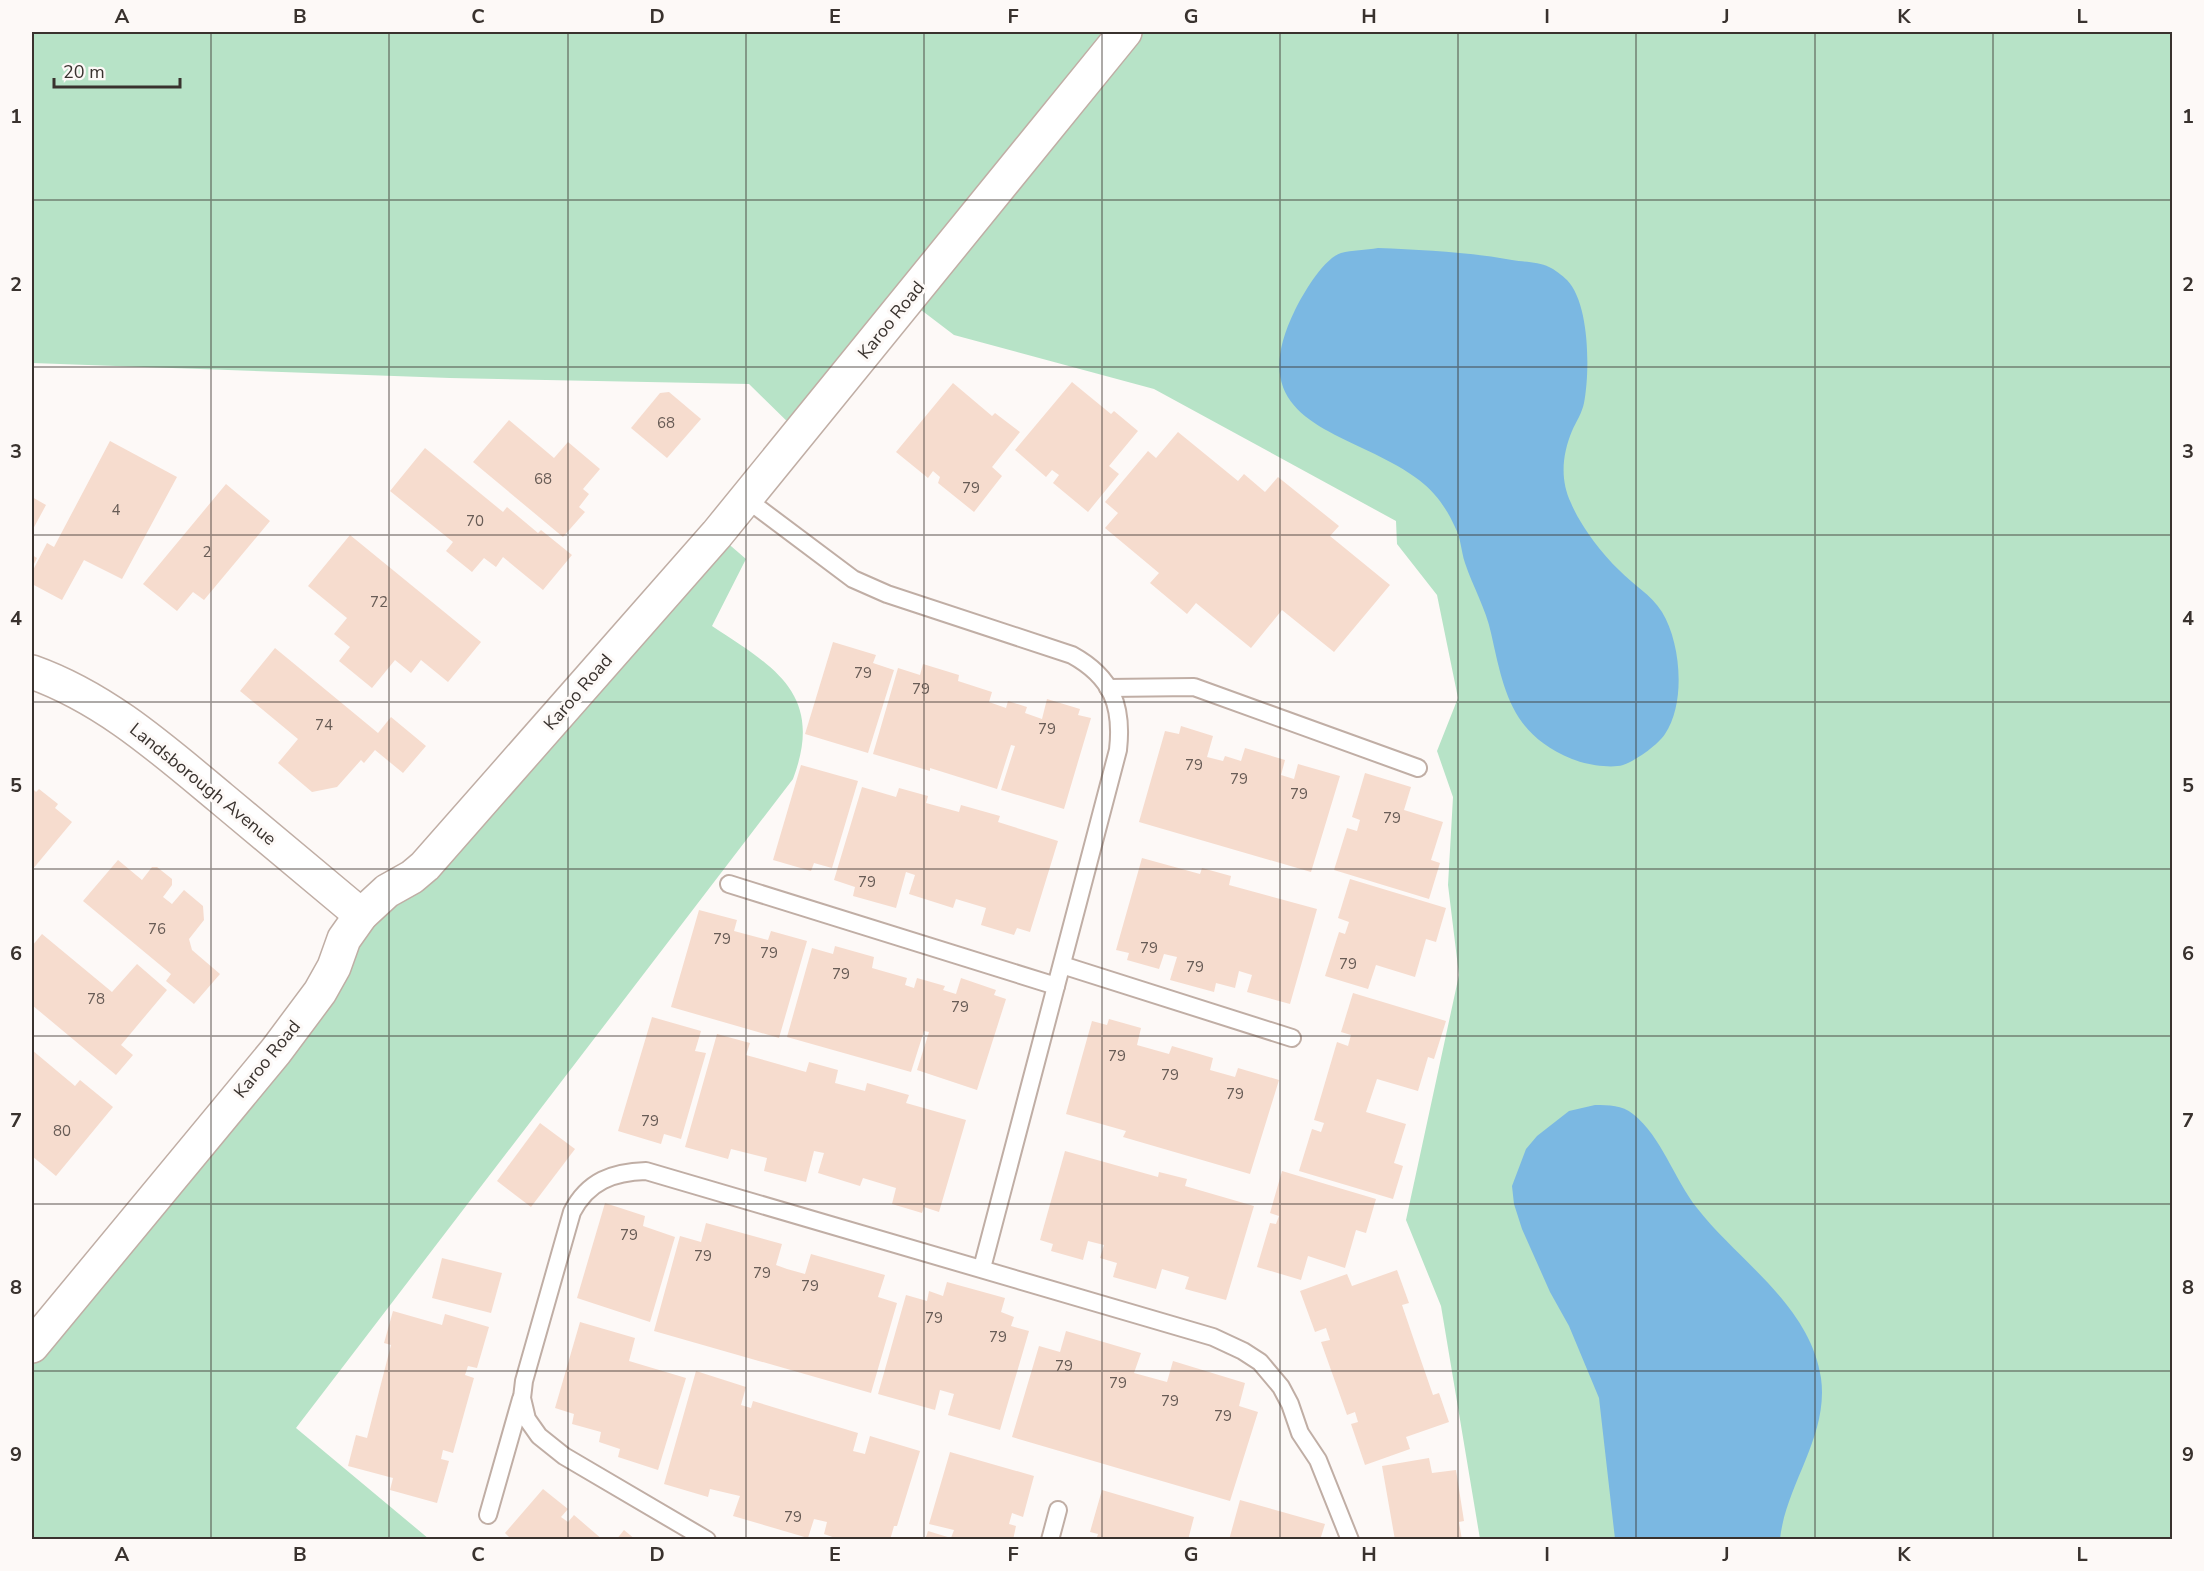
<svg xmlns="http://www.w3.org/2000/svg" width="2204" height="1571" font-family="'Nunito Sans',sans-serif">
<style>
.green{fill:#b7e3c7}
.water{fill:#7bb8e2}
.building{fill:#f6dcce}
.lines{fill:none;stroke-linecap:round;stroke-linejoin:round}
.lane-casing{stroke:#c0aea5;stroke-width:20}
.street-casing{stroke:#c0aea5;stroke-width:36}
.lane{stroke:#fff;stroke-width:16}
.street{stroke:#fff;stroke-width:33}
.grid{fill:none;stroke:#39322e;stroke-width:1.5;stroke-opacity:0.55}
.labels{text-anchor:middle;stroke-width:6;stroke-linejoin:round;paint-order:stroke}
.number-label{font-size:15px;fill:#685c56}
.street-label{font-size:18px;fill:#39322e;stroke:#fdf9f7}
.neatline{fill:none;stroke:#39322e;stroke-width:2}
.grid-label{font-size:20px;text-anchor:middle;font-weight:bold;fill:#39322e}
</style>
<rect width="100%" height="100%" fill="#fdf9f7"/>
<!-- green -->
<g class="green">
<polygon points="32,32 2172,32 2172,1539 1480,1539 1441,1306 1406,1220 1459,975 1448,885 1453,797 1437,751 1458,698 1437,595 1397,544 1396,521 1154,389 954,335 908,300 799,433 749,384 450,378 32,363"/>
<path d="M 717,534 L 746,559 L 712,626 C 774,667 825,694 793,779 L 296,1428 L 429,1539 L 32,1540 L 32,1346 L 334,967 Z"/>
</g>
<!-- water -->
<g class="water">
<path d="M 1378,248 C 1423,250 1468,252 1512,260 C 1523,262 1539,262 1549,267 C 1554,269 1563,276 1567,280 C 1590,304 1590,372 1584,403 C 1582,413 1576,422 1572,431 C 1562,455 1560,480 1571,503 C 1580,525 1602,554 1619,570 C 1633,585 1651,594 1662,612 C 1681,643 1686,703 1665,734 C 1658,745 1635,761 1623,765 C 1610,769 1584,764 1572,759 C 1511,734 1504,691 1491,633 C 1486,609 1473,587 1465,563 C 1461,551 1461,538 1455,527 C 1447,509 1435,492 1419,480 C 1354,430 1237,428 1295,310 C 1303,294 1323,259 1341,253 C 1352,250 1366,250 1378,248 Z"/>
<path d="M 1595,1105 C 1609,1105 1622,1105 1633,1114 C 1662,1137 1674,1179 1697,1208 C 1739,1262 1810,1305 1821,1378 C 1829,1436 1786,1484 1780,1539 L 1615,1539 L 1599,1398 L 1569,1326 L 1550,1292 L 1522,1229 L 1514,1204 L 1512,1186 L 1526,1149 L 1537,1136 L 1569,1111 Z"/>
</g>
<!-- building -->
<g class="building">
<polygon points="1072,382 1111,414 1114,411 1138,431 1109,466 1119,474 1088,512 1053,483 1059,475 1052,470 1046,477 1015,450"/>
<polygon points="953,383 992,416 995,413 1020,432 992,467 1002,476 974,512 938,483 940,477 933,471 928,478 896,452"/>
<polygon points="669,392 701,419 667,458 631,428 660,393"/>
<polygon points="509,420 554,458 568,442 600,469 583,489 589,494 579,507 585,512 563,537 473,462"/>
<polygon points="1178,432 1238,481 1244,474 1265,492 1278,477 1339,526 1330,536 1390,585 1334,652 1282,610 1251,648 1196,603 1187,614 1150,583 1159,573 1105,528 1118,513 1105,502 1148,451 1156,458"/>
<polygon points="110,441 177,477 122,579 84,560 62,600 32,584 32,572 47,543 54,547"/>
<polygon points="425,448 503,512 507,507 538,533 541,530 572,555 543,590 503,557 496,567 484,558 472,572 446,551 453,542 390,491"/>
<polygon points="226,484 270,521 204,600 193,592 177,611 143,584"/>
<polygon points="32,497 46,505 32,531"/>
<polygon points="350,535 481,642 448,682 421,660 411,673 395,660 372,688 339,661 350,647 334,634 347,618 308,586"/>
<polygon points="32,555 37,558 32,568"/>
<polygon points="833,642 876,655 873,663 894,670 868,753 805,734"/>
<polygon points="275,648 378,733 391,717 426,746 403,773 375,750 364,763 361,760 337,787 312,792 278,763 298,739 240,691"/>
<polygon points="923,664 959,675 958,681 992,692 989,702 1006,708 1008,701 1027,707 1025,713 1042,719 1047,699 1080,709 1078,715 1091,718 1064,809 1001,790 1015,746 1011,745 997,789 930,768 930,771 873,754 898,668 920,675"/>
<polygon points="1181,726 1213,736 1207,757 1223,761 1225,756 1241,761 1245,748 1285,760 1281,775 1294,779 1298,764 1340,776 1311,872 1139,822 1165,731 1179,734"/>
<polygon points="801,765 858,781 832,868 814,863 811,871 773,860"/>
<polygon points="1365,773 1411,787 1404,810 1443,822 1431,860 1440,863 1429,899 1334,870 1347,828 1357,831 1360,820 1352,817"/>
<polygon points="862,787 896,797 899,788 928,796 926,803 959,812 961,805 1000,816 998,822 1058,841 1030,932 1017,928 1014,935 981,925 986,908 956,899 953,908 909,894 915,875 906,872 896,908 853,896 855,887 834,880"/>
<polygon points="32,788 36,792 39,789 58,804 55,808 72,822 32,870"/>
<polygon points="1142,858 1200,874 1202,868 1231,876 1229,885 1317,909 1290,1004 1247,992 1252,975 1239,971 1235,988 1216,983 1214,992 1170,980 1177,957 1164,954 1159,969 1127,960 1129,953 1116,950"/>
<polygon points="118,860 142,880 152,867 157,867 172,879 172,885 163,897 172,904 184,890 203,906 204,920 189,939 192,950 220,974 194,1004 166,981 171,974 83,901"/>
<polygon points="1350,879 1446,908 1436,942 1426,939 1415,977 1376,965 1368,989 1325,976 1339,932 1345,934 1349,922 1338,918"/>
<polygon points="699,910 737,920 734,931 768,940 771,931 807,941 779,1038 671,1007"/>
<polygon points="42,934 112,992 137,964 167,990 121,1045 133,1055 116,1075 32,1005 32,946"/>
<polygon points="835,946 874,957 872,968 907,978 905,985 914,988 917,978 945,986 943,990 956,994 961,978 996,990 994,995 1006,999 977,1090 917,1070 929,1032 924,1031 911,1072 787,1037 812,948 833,954"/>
<polygon points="1353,993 1446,1021 1434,1059 1428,1057 1418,1091 1377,1079 1366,1112 1406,1124 1394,1163 1403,1166 1393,1199 1299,1171 1312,1129 1321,1132 1324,1123 1314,1120 1337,1042 1348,1046 1351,1035 1341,1032"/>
<polygon points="652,1017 701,1031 695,1051 706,1053 681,1139 664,1134 661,1144 618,1131"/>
<polygon points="1109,1019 1141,1028 1137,1045 1169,1054 1172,1046 1213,1058 1210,1070 1235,1077 1238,1068 1279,1080 1250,1174 1123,1137 1126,1131 1066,1114 1092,1021 1107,1025"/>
<polygon points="717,1034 750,1043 746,1055 806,1072 809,1062 838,1070 835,1083 865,1091 867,1083 909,1095 906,1103 966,1120 939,1212 924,1207 922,1213 892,1204 896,1188 863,1178 860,1186 818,1173 824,1153 814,1151 806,1182 764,1171 767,1158 731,1149 728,1159 685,1147"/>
<polygon points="32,1050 75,1086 80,1080 113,1107 56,1176 32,1156"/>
<polygon points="540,1123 575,1149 531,1207 497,1181"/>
<polygon points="1065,1151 1158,1177 1159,1172 1187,1179 1185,1186 1254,1206 1226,1300 1185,1289 1189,1277 1162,1269 1156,1289 1113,1277 1117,1263 1100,1258 1104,1245 1088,1241 1083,1260 1051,1251 1053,1244 1040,1240"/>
<polygon points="1282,1171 1376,1199 1366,1233 1356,1230 1345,1268 1308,1256 1301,1280 1257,1267 1270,1223 1276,1224 1279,1216 1270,1213"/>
<polygon points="605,1203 645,1216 643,1226 675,1237 650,1322 577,1298"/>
<polygon points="706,1223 782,1244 776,1265 787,1269 805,1274 811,1254 885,1275 878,1297 897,1303 871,1393 654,1331 680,1236 701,1242"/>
<polygon points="442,1258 502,1273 491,1313 432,1298"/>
<polygon points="1397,1270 1409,1303 1402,1305 1417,1349 1433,1395 1439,1393 1449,1422 1406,1437 1410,1449 1365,1465 1351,1424 1358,1422 1355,1412 1347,1415 1321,1342 1330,1340 1326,1328 1315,1332 1300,1291 1347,1274 1352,1286"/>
<polygon points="947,1282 1005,1298 1001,1312 1014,1317 1011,1326 1029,1331 1000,1430 948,1415 954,1394 940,1390 935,1410 878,1394 906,1295 927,1301 929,1291 943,1296"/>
<polygon points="393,1311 442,1325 445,1314 489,1327 477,1368 468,1366 465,1375 474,1378 453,1453 443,1450 441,1459 449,1461 437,1503 390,1490 393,1478 348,1466 356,1435 367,1438 391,1345 384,1343"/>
<polygon points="580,1322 635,1338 629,1361 686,1378 658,1470 618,1457 620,1449 599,1442 601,1432 572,1424 574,1414 555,1408"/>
<polygon points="1066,1331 1141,1353 1134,1373 1167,1382 1173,1361 1245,1383 1239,1406 1258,1412 1230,1501 1012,1437 1039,1346 1060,1352"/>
<polygon points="696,1371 746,1387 741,1405 751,1408 753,1401 858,1433 853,1451 865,1454 870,1436 920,1451 897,1526 894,1526 890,1540 841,1540 824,1534 827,1522 814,1519 808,1538 733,1516 740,1496 710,1489 708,1497 664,1484"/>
<polygon points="950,1452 1034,1476 1023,1517 1012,1513 1009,1524 1016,1526 1013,1540 925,1540 928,1531 951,1538 954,1530 929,1524"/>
<polygon points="1429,1458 1432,1473 1456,1470 1464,1521 1459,1522 1462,1540 1395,1540 1382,1466"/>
<polygon points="543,1489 568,1509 561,1517 568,1522 574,1515 603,1540 512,1540 505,1533"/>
<polygon points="1102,1490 1194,1517 1188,1540 1096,1540 1098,1534 1090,1532"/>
<polygon points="1240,1500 1325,1524 1320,1540 1229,1540"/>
<polygon points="624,1530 636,1540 616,1540"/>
</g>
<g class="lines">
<!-- lane casing -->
<g class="lane-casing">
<g id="lane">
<path d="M 745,498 L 853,579 L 887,594 L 1072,655 C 1112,677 1123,706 1118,750 L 982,1268"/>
<polyline points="1108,688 1194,687 1418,768"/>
<polyline points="729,884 1056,986"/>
<polyline points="1062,965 1292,1038"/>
<polyline points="488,1515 521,1399"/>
<path d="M 707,1540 L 564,1456 L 539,1436 L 527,1419 L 522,1398 L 524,1381 L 572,1212 C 588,1181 613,1172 646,1171 L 1213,1337 L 1243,1351 L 1260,1362 L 1281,1387 L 1290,1404 L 1300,1433 L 1318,1460 L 1350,1540"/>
<polyline points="1050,1540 1058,1510"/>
</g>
</g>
<!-- street casing -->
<g class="street-casing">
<g id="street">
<path d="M 32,672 C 105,698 162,749 221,798 C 268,837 315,876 361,915"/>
<polyline points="32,1346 276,1051 320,992 334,967 344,939 361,915 387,891 412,877 425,866 717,534 1125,32"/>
</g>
</g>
<!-- lane -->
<use href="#lane" class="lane"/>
<!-- street -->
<use href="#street" class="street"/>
</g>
<!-- grid -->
<path class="grid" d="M 211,32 L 211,1540M 389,32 L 389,1540M 568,32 L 568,1540M 746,32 L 746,1540M 924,32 L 924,1540M 1102,32 L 1102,1540M 1280,32 L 1280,1540M 1458,32 L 1458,1540M 1636,32 L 1636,1540M 1815,32 L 1815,1540M 1993,32 L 1993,1540M 32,200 L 2172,200M 32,367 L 2172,367M 32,535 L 2172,535M 32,702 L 2172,702M 32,869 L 2172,869M 32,1036 L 2172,1036M 32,1204 L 2172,1204M 32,1371 L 2172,1371"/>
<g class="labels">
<!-- number labels -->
<g class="number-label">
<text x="666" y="428">68</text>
<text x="543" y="484">68</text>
<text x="971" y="493">79</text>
<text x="116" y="515">4</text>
<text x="475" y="526">70</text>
<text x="207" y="557">2</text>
<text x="379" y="607">72</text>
<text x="863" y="678">79</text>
<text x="921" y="694">79</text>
<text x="324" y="730">74</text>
<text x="1047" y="734">79</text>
<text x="1194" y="770">79</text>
<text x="1239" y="784">79</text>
<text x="1299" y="799">79</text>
<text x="1392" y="823">79</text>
<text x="867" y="887">79</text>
<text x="157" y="934">76</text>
<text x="722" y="944">79</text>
<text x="1149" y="953">79</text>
<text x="769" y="958">79</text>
<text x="1348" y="969">79</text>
<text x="1195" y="972">79</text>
<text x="841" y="979">79</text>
<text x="96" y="1004">78</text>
<text x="960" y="1012">79</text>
<text x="1117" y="1061">79</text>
<text x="1170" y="1080">79</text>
<text x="1235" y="1099">79</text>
<text x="650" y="1126">79</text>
<text x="62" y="1136">80</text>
<text x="629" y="1240">79</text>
<text x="703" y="1261">79</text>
<text x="762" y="1278">79</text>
<text x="810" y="1291">79</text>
<text x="934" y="1323">79</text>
<text x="998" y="1342">79</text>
<text x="1064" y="1371">79</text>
<text x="1118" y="1388">79</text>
<text x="1170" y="1406">79</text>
<text x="1223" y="1421">79</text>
<text x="793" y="1522">79</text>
</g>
<!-- street labels -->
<g class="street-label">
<text transform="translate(891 320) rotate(-51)" y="6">Karoo Road</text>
<text transform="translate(578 692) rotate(-49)" y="6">Karoo Road</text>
<text transform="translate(203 784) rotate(39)" y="6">Landsborough Avenue</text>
<text transform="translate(267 1059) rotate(-51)" y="6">Karoo Road</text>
</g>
</g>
<!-- border -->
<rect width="2204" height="1571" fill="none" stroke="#fdf9f7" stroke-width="66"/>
<!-- scale -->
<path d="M54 78v9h126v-9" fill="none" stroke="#39322e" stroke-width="3"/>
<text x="63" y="78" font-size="18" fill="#39322e" stroke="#fdf9f7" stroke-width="4.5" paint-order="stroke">20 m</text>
<rect x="33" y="33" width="2138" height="1505" class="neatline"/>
<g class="grid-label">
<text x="122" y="23">A</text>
<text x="300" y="23">B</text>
<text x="478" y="23">C</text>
<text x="657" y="23">D</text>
<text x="835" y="23">E</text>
<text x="1013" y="23">F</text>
<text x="1191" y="23">G</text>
<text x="1369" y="23">H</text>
<text x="1547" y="23">I</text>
<text x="1726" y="23">J</text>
<text x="1904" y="23">K</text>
<text x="2082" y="23">L</text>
<text x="16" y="123">1</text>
<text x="2188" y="123">1</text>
<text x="16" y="291">2</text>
<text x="2188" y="291">2</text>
<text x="16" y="458">3</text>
<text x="2188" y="458">3</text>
<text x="16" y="625">4</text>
<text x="2188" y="625">4</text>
<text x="16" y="792">5</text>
<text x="2188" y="792">5</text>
<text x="16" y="960">6</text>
<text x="2188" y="960">6</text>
<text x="16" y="1127">7</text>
<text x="2188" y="1127">7</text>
<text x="16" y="1294">8</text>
<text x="2188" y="1294">8</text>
<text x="16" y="1461">9</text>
<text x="2188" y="1461">9</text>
<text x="122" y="1561">A</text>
<text x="300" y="1561">B</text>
<text x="478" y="1561">C</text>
<text x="657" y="1561">D</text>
<text x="835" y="1561">E</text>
<text x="1013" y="1561">F</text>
<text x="1191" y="1561">G</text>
<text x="1369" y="1561">H</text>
<text x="1547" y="1561">I</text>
<text x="1726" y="1561">J</text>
<text x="1904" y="1561">K</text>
<text x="2082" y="1561">L</text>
</g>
</svg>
